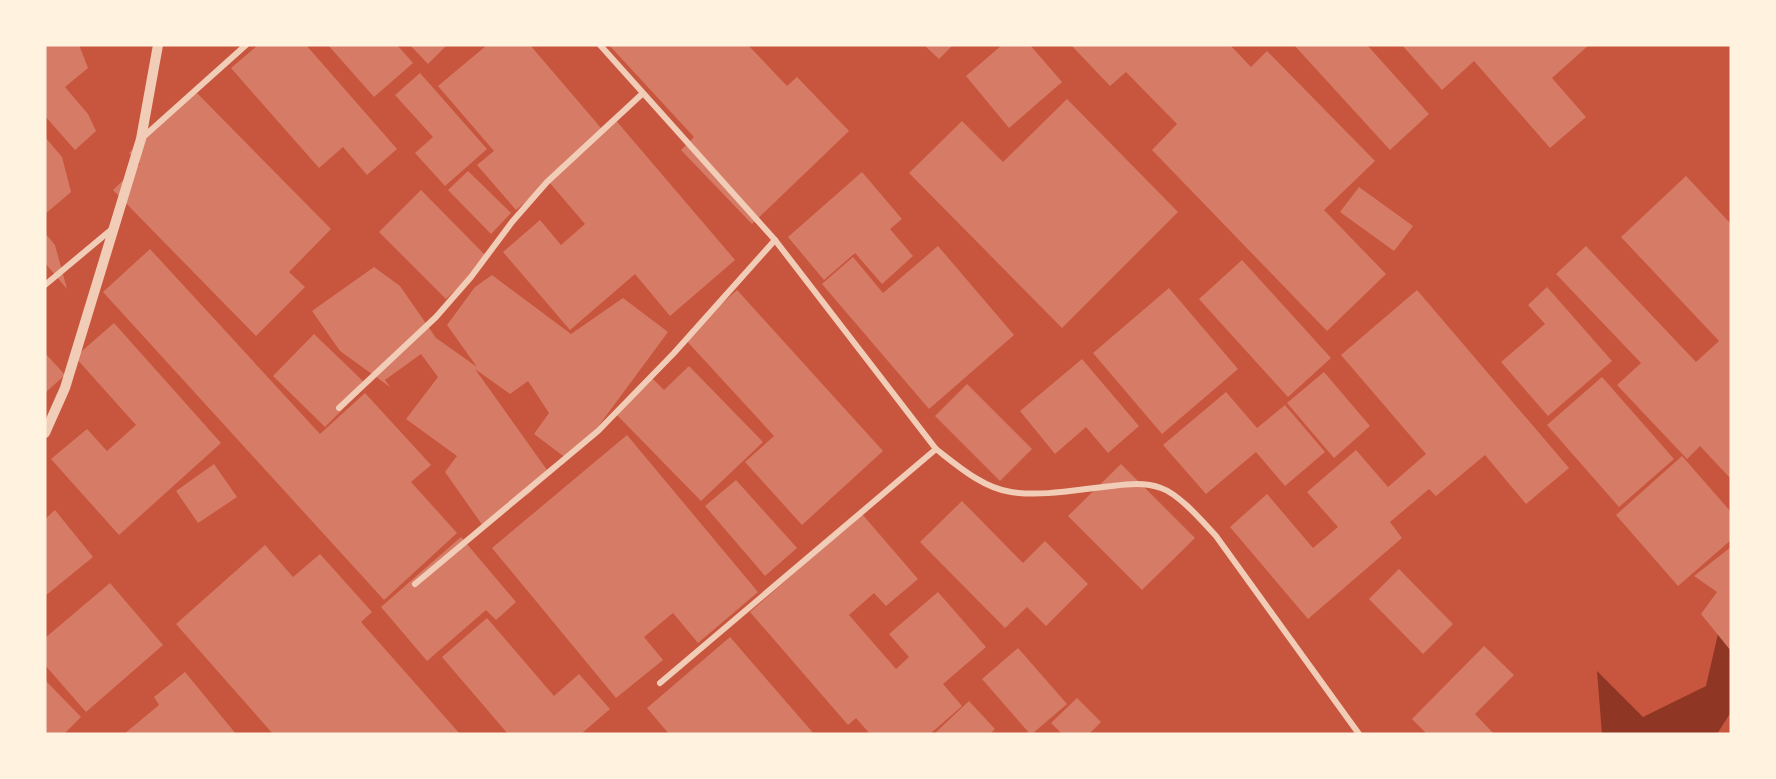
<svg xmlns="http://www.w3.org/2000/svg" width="1776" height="779" font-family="'Crimson Pro',serif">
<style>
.water{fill:#8f3625}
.building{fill:#d67c66}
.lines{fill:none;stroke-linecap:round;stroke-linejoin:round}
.minor{stroke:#f1ccb7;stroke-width:6}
.tertiary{stroke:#f1ccb7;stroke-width:10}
</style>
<rect width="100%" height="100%" fill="#c8553d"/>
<!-- water -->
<polygon class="water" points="1723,612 1731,624 1731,712 1717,734 1602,734 1597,671 1643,717 1706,686"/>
<!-- building -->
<g class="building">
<polygon points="45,45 79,45 88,68 65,87 88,114 96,131 75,150 45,116"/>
<polygon points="258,45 306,45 397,149 367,175 343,147 319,168 231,68"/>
<polygon points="328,45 397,45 413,63 374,97"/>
<polygon points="410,45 447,45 428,64"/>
<polygon points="487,45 530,45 601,128 613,117 735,260 670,316 635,274 570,330 503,252 540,220 561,245 585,224 549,182 516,210 477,165 494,151 438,86"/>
<polygon points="609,45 748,45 787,86 797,77 849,131 752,224 681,150 694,137"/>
<polygon points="924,45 953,45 939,59"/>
<polygon points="1002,45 1030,45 1062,82 1009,128 966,76"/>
<polygon points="1071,45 1230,45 1251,67 1267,51 1375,161 1324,210 1386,274 1327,331 1152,150 1177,124 1126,72 1110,86"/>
<polygon points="1294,45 1367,45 1429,114 1390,150"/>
<polygon points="1402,45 1589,45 1552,78 1586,117 1550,148 1474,61 1442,90"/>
<polygon points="420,73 487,149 445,186 415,153 433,137 395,95"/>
<polygon points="193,89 331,229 289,272 305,287 256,336 113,190 140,164 129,153"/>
<polygon points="1067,99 1178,212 1062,328 909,173 962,121 1003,162"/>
<polygon points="45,137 62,157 71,192 45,214"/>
<polygon points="468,171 511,213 491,234 448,190"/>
<polygon points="862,172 902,219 890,229 913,256 882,284 855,253 824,280 788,237"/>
<polygon points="1686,176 1731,224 1731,479 1700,446 1687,459 1617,385 1641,363 1556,274 1586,246 1696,362 1719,341 1621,237"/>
<polygon points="1359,187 1413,226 1394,251 1340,212"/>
<polygon points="421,190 488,258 446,299 379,232"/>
<polygon points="45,233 55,245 67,289 45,263"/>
<polygon points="938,246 1014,335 929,409 822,284 853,257 883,293"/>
<polygon points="150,249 320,434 365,393 431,465 411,482 457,533 384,600 103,292"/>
<polygon points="1242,260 1331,358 1288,397 1199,299"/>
<polygon points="374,267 400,286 436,338 477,367 447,325 475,287 492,275 571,334 623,298 668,332 586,443 566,458 534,434 549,413 528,381 510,394 475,369 547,470 531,492 483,526 445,472 457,456 406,419 438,377 421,354 385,380 390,387 340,351 312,311"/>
<polygon points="1547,287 1612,361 1548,416 1501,362 1545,324 1528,305"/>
<polygon points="1169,288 1238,369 1162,434 1093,353"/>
<polygon points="737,290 883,451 802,525 745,462 774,436 684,338"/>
<polygon points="1417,290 1569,468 1526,504 1485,455 1436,496 1429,489 1390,522 1402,538 1308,619 1230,527 1267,494 1313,548 1338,527 1307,492 1356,450 1388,487 1426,454 1341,355"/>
<polygon points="114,323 221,443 119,535 51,459 87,429 107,451 136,425 75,357"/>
<polygon points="314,334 367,385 325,427 273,376"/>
<polygon points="45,353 65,375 45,393"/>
<polygon points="1082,359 1139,426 1108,453 1086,427 1055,454 1020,411"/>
<polygon points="689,366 763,442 701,501 614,412 651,377 664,390"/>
<polygon points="1324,372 1370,426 1334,458 1287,403"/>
<polygon points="1602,377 1674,459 1619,507 1547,425"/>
<polygon points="967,384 1032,449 1000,481 935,416"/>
<polygon points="1226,392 1257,428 1285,405 1325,452 1285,486 1256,452 1206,494 1163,445"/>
<polygon points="627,435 758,592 698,643 673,613 644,637 663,660 616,698 492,548"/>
<polygon points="1682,456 1731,512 1731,540 1678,586 1616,515"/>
<polygon points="214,464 237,497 198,523 176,491"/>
<polygon points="1121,464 1195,538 1142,590 1068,516"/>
<polygon points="736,480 797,548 765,576 705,506"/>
<polygon points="962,501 1023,563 1045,541 1088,584 1046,626 1027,607 1005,628 920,542"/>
<polygon points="55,510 93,557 45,596 45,519"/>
<polygon points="862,514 918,579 886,606 874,593 849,615 896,669 909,657 889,634 938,592 986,647 943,684 962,706 930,734 870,734 856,718 848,725 750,612"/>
<polygon points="461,537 516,602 496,620 486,610 427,661 381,607"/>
<polygon points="265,545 293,577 320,554 372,612 361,622 460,734 273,734 176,624"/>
<polygon points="1731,547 1731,651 1701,614 1717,592 1694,576"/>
<polygon points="1399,569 1453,624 1423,654 1369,599"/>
<polygon points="110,583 163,645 86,712 45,665 45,638"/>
<polygon points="487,618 554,696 579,674 610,709 581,734 508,734 442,657"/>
<polygon points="730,637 814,734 669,734 647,708"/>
<polygon points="1484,646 1514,675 1475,714 1494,734 1427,734 1412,719"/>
<polygon points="1018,648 1067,704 1032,734 1030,734 982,679"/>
<polygon points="185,672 236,734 124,734 159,705 154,697"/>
<polygon points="45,680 81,717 64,734 45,734"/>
<polygon points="1077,698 1101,722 1089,734 1062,734 1051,723"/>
<polygon points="969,701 995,729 990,734 934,734"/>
</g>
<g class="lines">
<!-- minor -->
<g class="minor">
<polyline points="600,45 775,240 936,449"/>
<polyline points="141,139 246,45"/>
<polyline points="45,285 112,229"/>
<polyline points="339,408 436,317 471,277 512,222 547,182 642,94"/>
<polyline points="415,584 598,431 674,353 775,240"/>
<path d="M 660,683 L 936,449 C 958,466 983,488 1011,492 C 1043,497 1080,489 1112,486 C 1128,484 1145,482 1161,488 C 1179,494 1203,522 1216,536 L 1359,734"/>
</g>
<!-- tertiary -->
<polyline class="tertiary" points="45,433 65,388 141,139 158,45"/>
</g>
<!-- border -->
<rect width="1776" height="779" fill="none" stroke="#fff3e0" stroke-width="93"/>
</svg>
